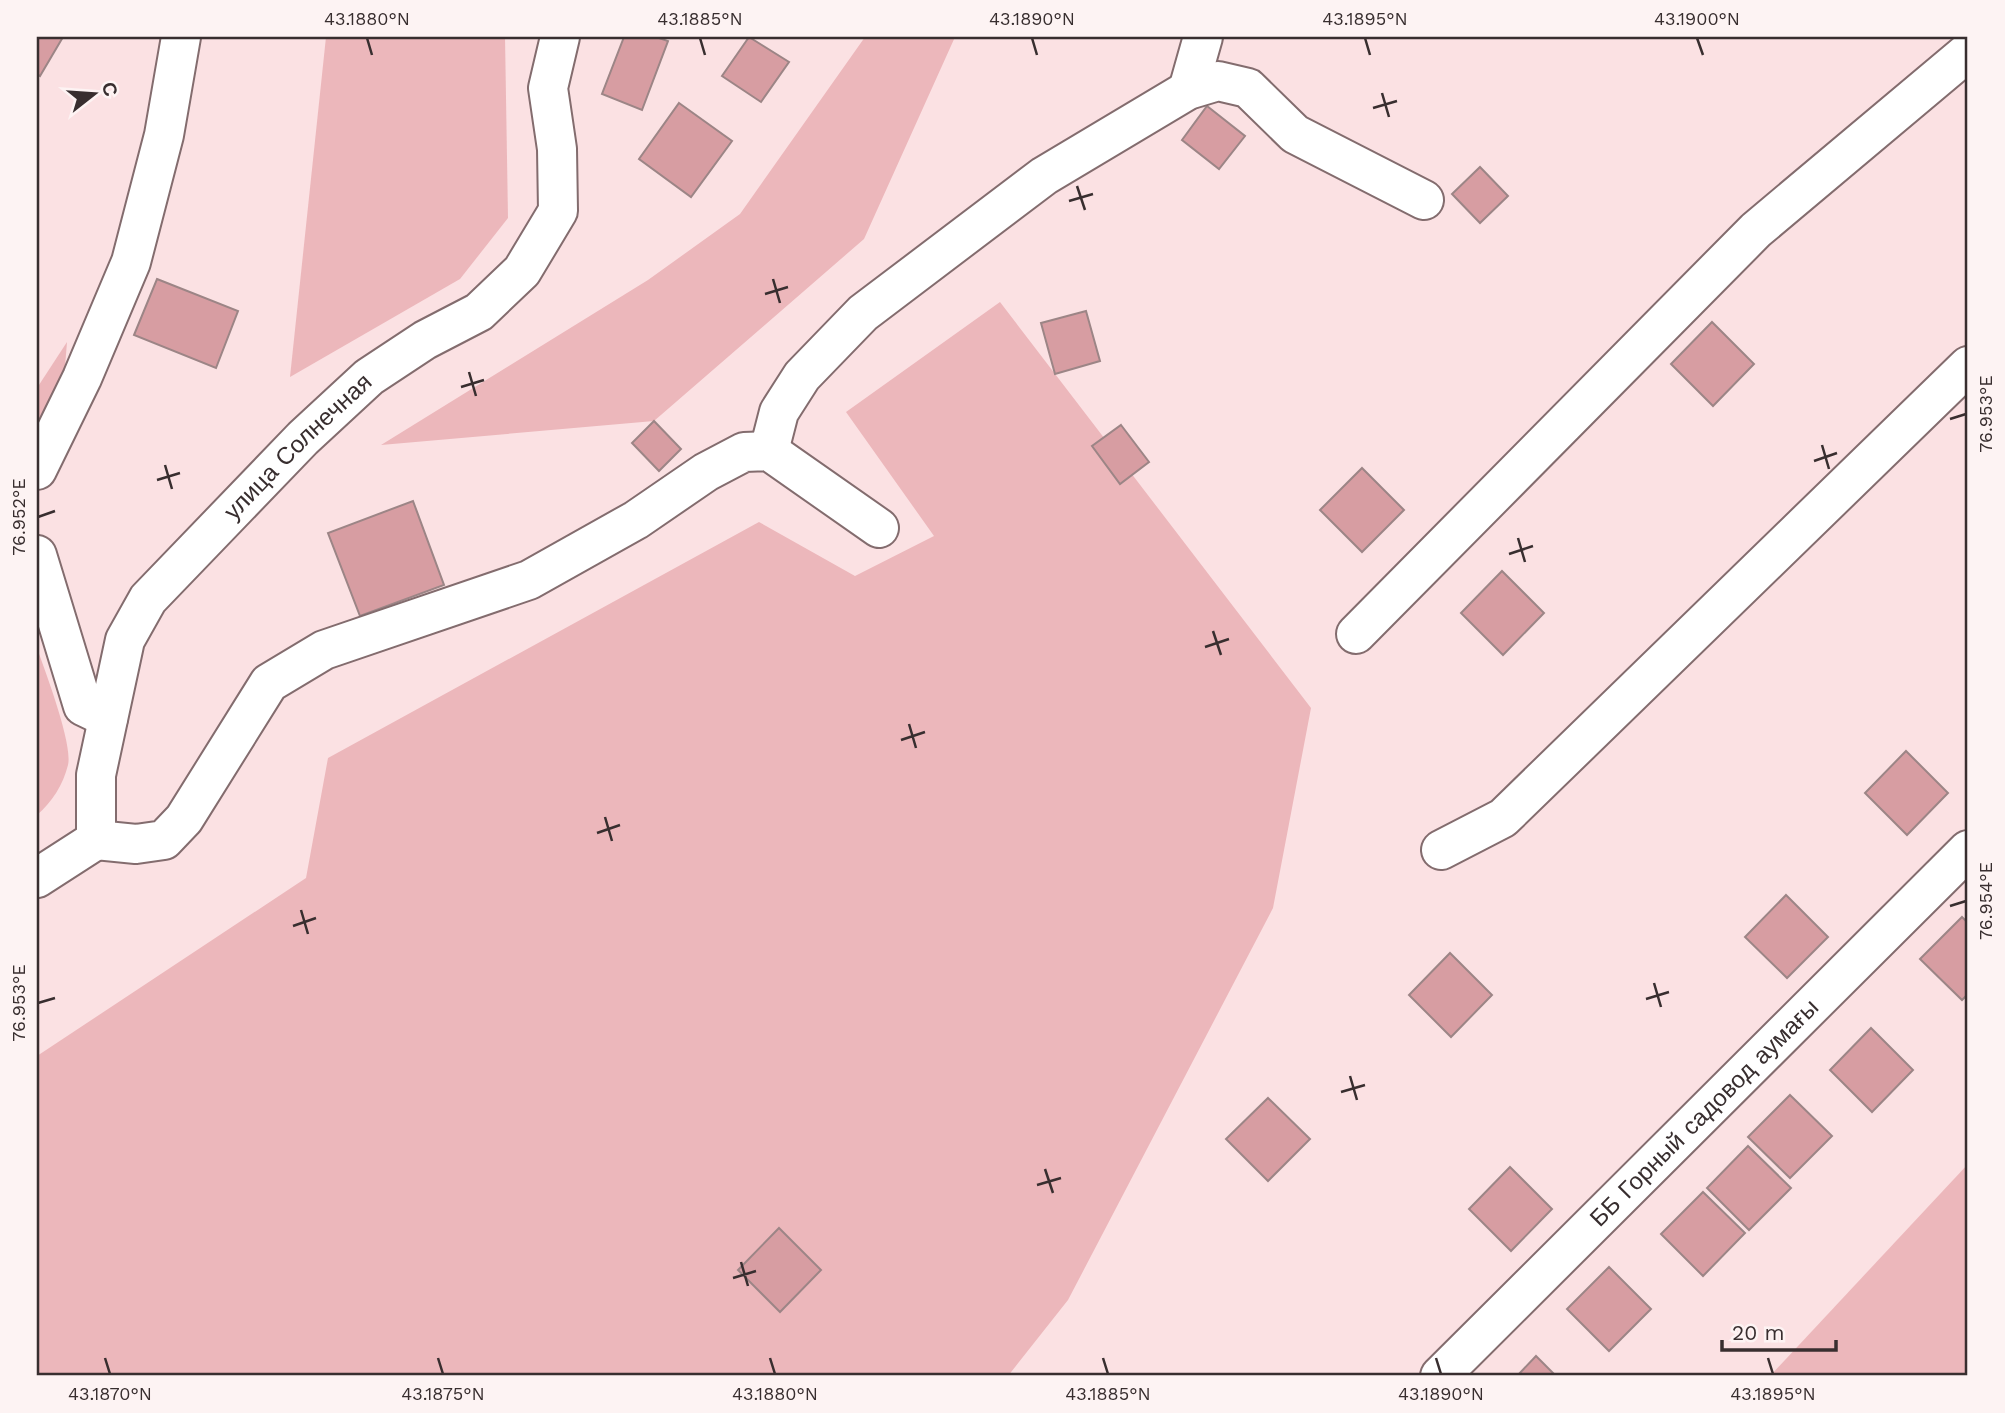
<svg xmlns="http://www.w3.org/2000/svg" width="2005" height="1413" font-family="'Work Sans',sans-serif">
<style>
.green{fill:#ecb7bb}
.building{fill:#d79da2;stroke:#9c8586;stroke-width:2}
.lines{fill:none;stroke-linecap:round;stroke-linejoin:round}
.minor-casing{stroke:#836c6e;stroke-width:42}
.minor{stroke:#fff;stroke-width:38}
.ticks{fill:none;stroke:#382e2f;stroke-width:2.5}
.labels{text-anchor:middle;stroke-width:7;stroke-linejoin:round;paint-order:stroke}
.street-label{font-size:24px;fill:#382e2f;stroke:#fdf3f3}
.neatline{fill:none;stroke:#382e2f;stroke-width:2.5}
.ticks-label{font-size:18px;text-anchor:middle;fill:#382e2f}
</style>
<rect width="100%" height="100%" fill="#fbe1e3"/>
<!-- green -->
<g class="green">
<polygon points="326,37 505,37 508,218 460,279 290,377"/>
<polygon points="865,37 955,37 864,239 654,421 381,445 648,280 740,214"/>
<polygon points="1000,302 1311,708 1273,908 1068,1300 1008,1376 37,1376 37,1056 306,878 328,758 759,522 855,576 934,536 846,412"/>
<polygon points="67,342 64,379 37,437 37,388"/>
<path d="M 37,648 C 45,671 73,744 68,765 C 63,785 52,802 37,815 Z"/>
<polygon points="1968,1164 1968,1376 1770,1376"/>
</g>
<!-- building -->
<g class="building">
<polygon points="37,37 63,37 40,76 37,74"/>
<polygon points="624,37 656,37 668,41 642,110 602,94"/>
<polygon points="749,37 789,62 761,102 722,76"/>
<polygon points="679,103 732,141 691,197 639,159"/>
<polygon points="1207,106 1245,136 1219,169 1182,140"/>
<polygon points="1480,167 1508,196 1480,223 1452,194"/>
<polygon points="157,279 238,311 216,368 134,335"/>
<polygon points="1086,311 1100,361 1055,374 1041,323"/>
<polygon points="1712,322 1754,364 1713,406 1671,364"/>
<polygon points="654,421 681,449 659,471 632,443"/>
<polygon points="1121,425 1149,462 1120,484 1092,446"/>
<polygon points="1362,468 1404,510 1362,552 1320,510"/>
<polygon points="413,501 444,585 360,616 328,533"/>
<polygon points="1502,571 1544,613 1503,655 1461,613"/>
<polygon points="1906,751 1948,793 1907,835 1865,793"/>
<polygon points="1786,895 1828,937 1787,978 1745,937"/>
<polygon points="1962,917 1968,923 1968,994 1962,1000 1920,959"/>
<polygon points="1450,953 1492,995 1451,1037 1409,995"/>
<polygon points="1871,1028 1913,1070 1872,1112 1830,1070"/>
<polygon points="1790,1095 1832,1136 1790,1178 1748,1137"/>
<polygon points="1268,1098 1310,1139 1268,1181 1226,1139"/>
<polygon points="1748,1146 1791,1188 1749,1230 1707,1188"/>
<polygon points="1510,1167 1552,1209 1511,1251 1469,1209"/>
<polygon points="1703,1192 1745,1233 1703,1276 1661,1234"/>
<polygon points="779,1228 821,1270 780,1312 738,1270"/>
<polygon points="1609,1267 1651,1309 1609,1351 1567,1309"/>
<polygon points="1536,1356 1556,1376 1517,1376"/>
</g>
<g class="lines">
<!-- minor casing -->
<g class="minor-casing">
<g id="minor">
<polyline points="1188,90 1203,37"/>
<polyline points="769,451 779,412 802,376 863,313 1044,176 1188,90 1218,81 1248,88 1295,134 1424,200"/>
<polyline points="37,470 82,378 131,262 164,135 181,37"/>
<polyline points="37,555 83,706 108,718"/>
<polyline points="1356,634 1756,230 1968,52"/>
<polyline points="96,840 136,844 164,840 184,819 269,683 324,650 529,580 636,520 706,472 744,452 769,451 879,528"/>
<polyline points="1441,850 1503,818 1968,366"/>
<path id="s1" d="M 37,878 L 96,840 L 96,775 L 125,640 L 148,599 L 303,438 L 369,377 L 425,340 L 479,312 L 522,271 L 558,211 L 557,149 L 548,88 L 560,37"/>
<path id="s2" d="M 1440,1376 L 1968,850"/>
</g>
</g>
<!-- minor -->
<use href="#minor" class="minor"/>
</g>
<!-- ticks -->
<path class="ticks" d="M 367,38 L 372,55M 700,38 L 705,55M 1032,38 L 1037,55M 1365,38 L 1370,55M 1697,38 L 1703,55M 1382,93 L 1389,117M 1373,108 L 1397,101M 1077,186 L 1085,210M 1069,201 L 1093,194M 773,279 L 780,303M 765,294 L 788,287M 469,372 L 476,396M 461,387 L 484,380M 1950,419 L 1966,414M 1822,445 L 1829,469M 1814,461 L 1837,453M 165,465 L 172,489M 157,480 L 180,473M 38,517 L 55,511M 1518,538 L 1525,562M 1509,554 L 1533,546M 1213,631 L 1221,655M 1205,647 L 1229,639M 909,724 L 916,748M 901,740 L 925,732M 605,817 L 612,841M 597,833 L 620,825M 1950,906 L 1966,901M 301,910 L 308,934M 293,926 L 316,918M 1654,983 L 1661,1007M 1646,999 L 1669,992M 38,1003 L 55,998M 1350,1076 L 1357,1100M 1341,1092 L 1365,1085M 1045,1169 L 1053,1193M 1037,1185 L 1061,1178M 741,1262 L 748,1286M 733,1278 L 756,1271M 105,1358 L 110,1374M 438,1358 L 443,1374M 770,1358 L 775,1374M 1103,1358 L 1108,1374M 1436,1358 L 1441,1374M 1768,1358 L 1773,1374"/>
<g class="labels">
<!-- street labels -->
<g class="street-label">
<text dy="8" stroke="none"><textPath href="#s1" startOffset="534">улица Солнечная</textPath></text>
<text dy="8" stroke="none"><textPath href="#s2" startOffset="373">ББ Горный садовод аумағы</textPath></text>
</g>
</g>
<!-- border -->
<rect width="2005" height="1413" fill="none" stroke="#fdf3f3" stroke-width="77"/>
<!-- north arrow -->
<g transform="translate(94 94) rotate(73)" stroke="#fdf3f3" stroke-width="5" paint-order="stroke">
<path d="M0-5L12 26L0 18L-12 26Z" fill="#382e2f"/>
<text y="-10" font-size="19" font-weight="bold" text-anchor="middle" fill="#382e2f">С</text>
</g>
<!-- scale -->
<path d="M1722 1340v10h114v-10" fill="none" stroke="#382e2f" stroke-width="3.5"/>
<text x="1732" y="1340" font-size="21" fill="#382e2f" stroke="#fdf3f3" stroke-width="5" paint-order="stroke">20 m</text>
<rect x="38" y="38" width="1928" height="1336" class="neatline"/>
<g class="ticks-label">
<text x="367" y="25">43.1880°N</text>
<text x="700" y="25">43.1885°N</text>
<text x="1032" y="25">43.1890°N</text>
<text x="1365" y="25">43.1895°N</text>
<text x="1697" y="25">43.1900°N</text>
<text transform="translate(1986 414) rotate(-90)" y="6">76.953°E</text>
<text transform="translate(19 517) rotate(-90)" y="6">76.952°E</text>
<text transform="translate(1986 901) rotate(-90)" y="6">76.954°E</text>
<text transform="translate(19 1003) rotate(-90)" y="6">76.953°E</text>
<text x="110" y="1400">43.1870°N</text>
<text x="443" y="1400">43.1875°N</text>
<text x="775" y="1400">43.1880°N</text>
<text x="1108" y="1400">43.1885°N</text>
<text x="1441" y="1400">43.1890°N</text>
<text x="1773" y="1400">43.1895°N</text>
</g>
</svg>
